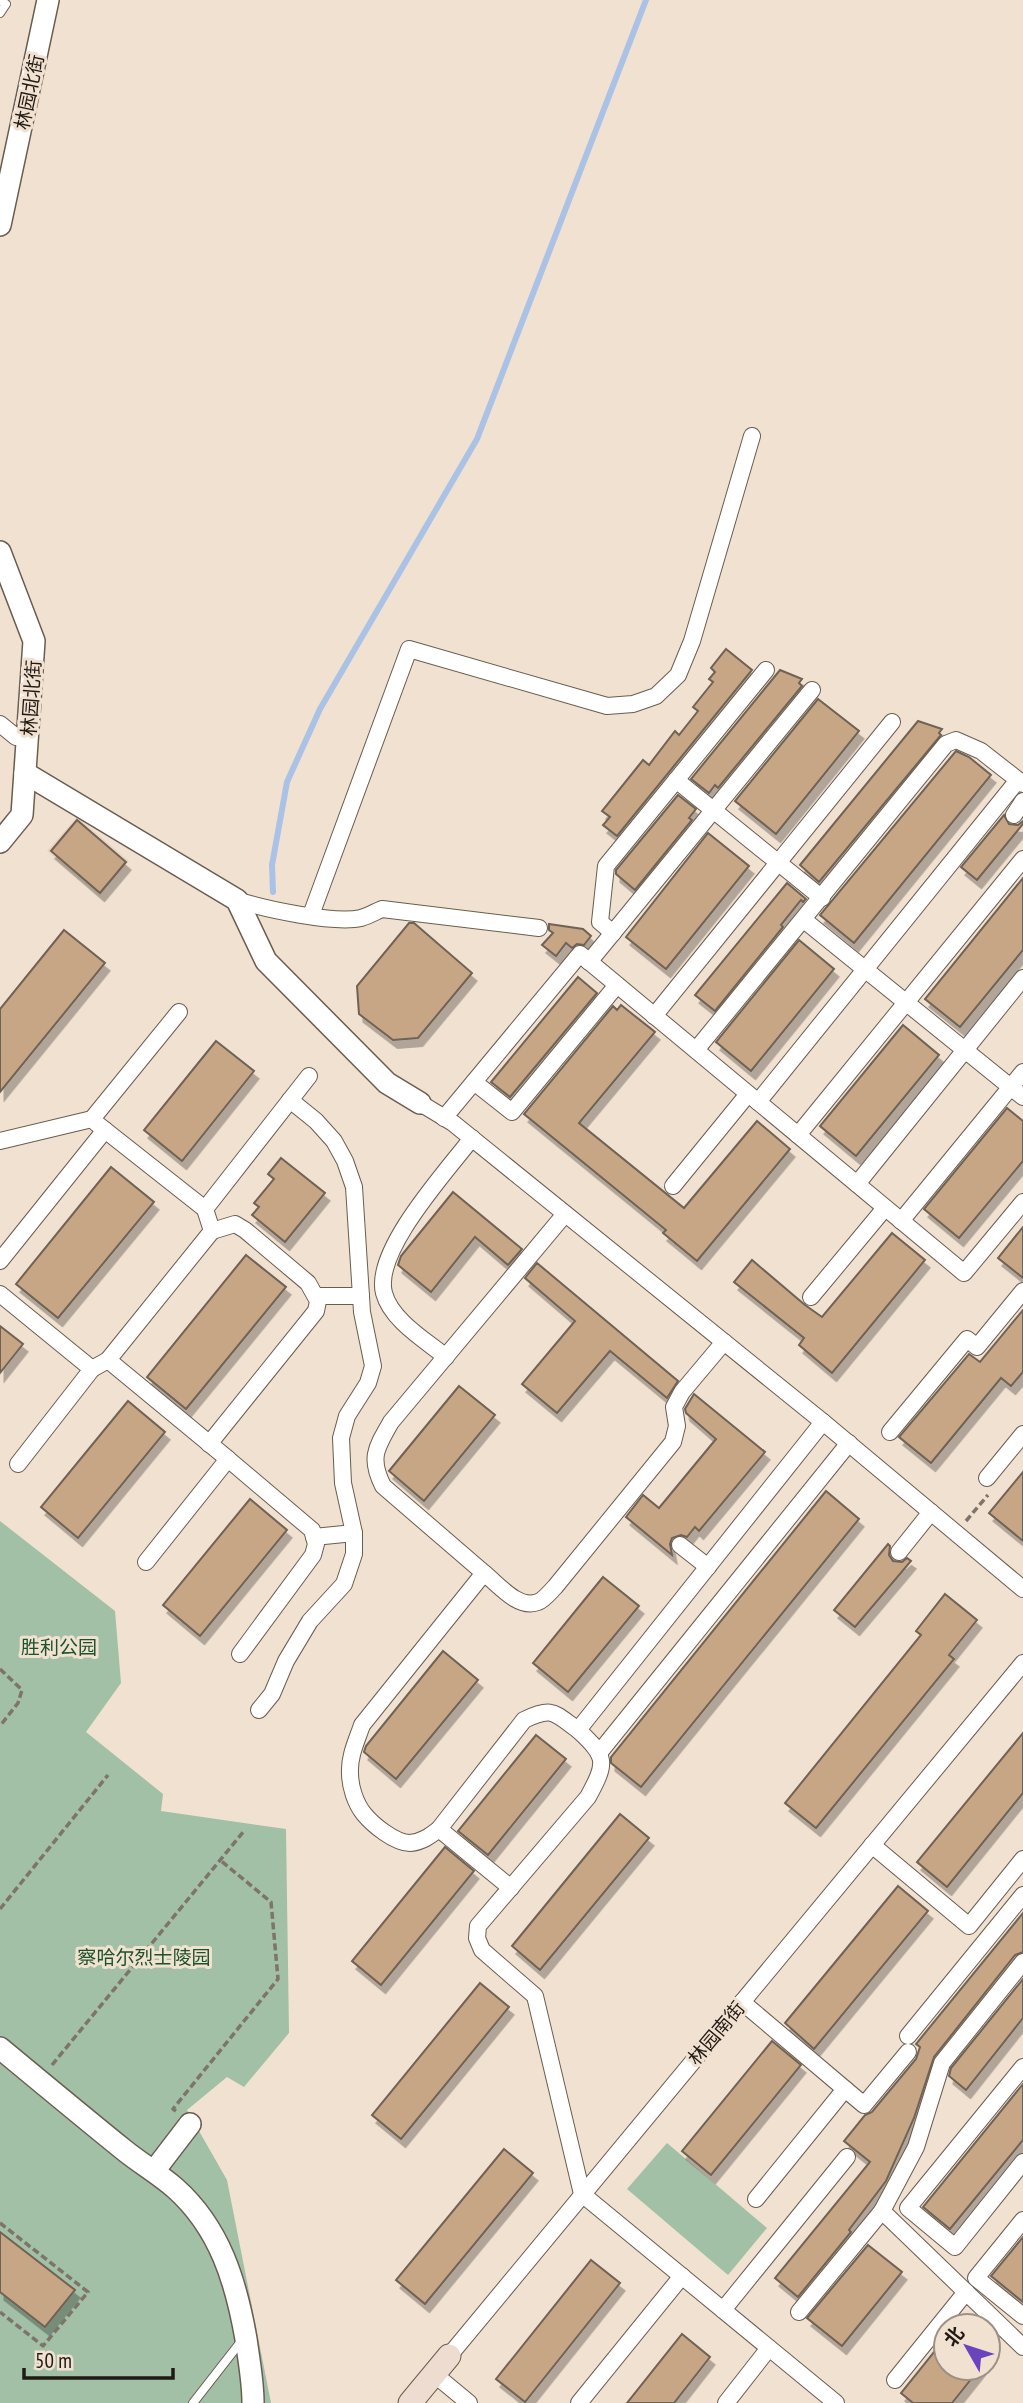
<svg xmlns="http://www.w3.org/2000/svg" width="1023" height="2403" font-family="'PT Sans Narrow','Noto Sans SC',sans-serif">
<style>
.built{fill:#e9d4bf}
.green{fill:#a1c0a6}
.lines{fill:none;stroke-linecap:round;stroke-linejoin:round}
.stream{stroke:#a9c2e6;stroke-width:6}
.building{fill:#c6a685;stroke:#6f6254;stroke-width:2;filter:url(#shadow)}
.service-casing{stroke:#6a5d4f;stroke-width:10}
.minor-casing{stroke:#6a5d4f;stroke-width:18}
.tertiary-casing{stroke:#6a5d4f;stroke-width:24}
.secondary-casing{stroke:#6a5d4f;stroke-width:25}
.path{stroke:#7e7469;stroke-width:3.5;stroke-dasharray:7 3.5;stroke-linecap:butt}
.service{stroke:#fff;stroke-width:8}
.minor{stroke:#fff;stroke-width:16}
.tertiary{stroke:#fff;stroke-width:21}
.secondary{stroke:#efdcd0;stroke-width:23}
.labels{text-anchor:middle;stroke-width:6;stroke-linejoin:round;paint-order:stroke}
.street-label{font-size:19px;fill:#201a14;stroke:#f1e1d1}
.park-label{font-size:19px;fill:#1a522a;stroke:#f1e1d1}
</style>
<defs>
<filter id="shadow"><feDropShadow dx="4.5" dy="8" stdDeviation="0" flood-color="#0004"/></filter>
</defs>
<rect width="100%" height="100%" fill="#f1e1d1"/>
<!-- built -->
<polygon class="built" points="77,817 129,861 100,896 47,851"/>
<!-- green -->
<g class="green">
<polygon points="0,1521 115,1611 121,1683 86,1732 163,1794 161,1811 286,1829 289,2033 244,2087 227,2077 187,2110 227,2180 271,2403 0,2403"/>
<polygon points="667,2143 767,2228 728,2275 627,2189"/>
</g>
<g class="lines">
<!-- stream -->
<polyline class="stream" points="273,892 272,865 287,782 320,709 477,439 646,0"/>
</g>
<!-- building -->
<g class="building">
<polygon points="726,649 752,670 617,836 603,825 610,817 602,811 643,760 649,765 675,731 679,735 698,711 693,707 713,682 709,679 715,672 711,668"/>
<polygon points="780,670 802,679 799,683 802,686 718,788 715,785 709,793 691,779"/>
<polygon points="818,699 859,731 776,834 735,801"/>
<polygon points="918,721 942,729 939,733 941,735 819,882 800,865"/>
<polygon points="956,751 969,757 991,775 854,943 820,915"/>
<polygon points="678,795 696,809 689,818 692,820 635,890 616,874 616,870"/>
<polygon points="1004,815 1009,824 1018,825 1023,821 1023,824 977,880 961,867"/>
<polygon points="77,820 126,862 100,893 51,851"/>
<polygon points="708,833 749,866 666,969 626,937"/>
<polygon points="1023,878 1023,950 960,1027 925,999"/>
<polygon points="787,883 806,899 803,902 801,900 781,925 783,927 715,1011 695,995"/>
<polygon points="409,923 414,923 472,973 418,1038 393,1040 359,1014 357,986"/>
<polygon points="549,924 583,929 591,936 584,945 577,944 572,948 566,943 556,956 542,945 553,933 549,930"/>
<polygon points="64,930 105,963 0,1092 0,1009"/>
<polygon points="799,940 834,969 751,1071 716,1042"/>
<polygon points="578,977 597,993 510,1097 491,1082"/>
<polygon points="621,1005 655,1032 579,1123 684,1208 757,1121 790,1149 697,1261 663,1233 666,1230 524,1114 613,1006 617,1010"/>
<polygon points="903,1025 939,1055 856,1156 820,1126"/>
<polygon points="216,1041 254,1071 182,1161 144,1130"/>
<polygon points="1007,1108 1023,1121 1023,1161 959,1238 924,1209"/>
<polygon points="281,1158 325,1193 285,1242 252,1215 259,1207 254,1203 274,1179 268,1174"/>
<polygon points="111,1167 154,1202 58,1318 16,1284"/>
<polygon points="453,1192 522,1249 508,1265 475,1237 431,1292 398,1265 401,1256"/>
<polygon points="1023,1227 1023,1278 998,1258"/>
<polygon points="892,1233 925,1260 832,1373 799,1345 804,1338 734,1282 752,1260 805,1305 822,1317"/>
<polygon points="246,1255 286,1287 186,1409 147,1377"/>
<polygon points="537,1263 678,1381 667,1398 610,1351 557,1413 522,1384 575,1321 525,1278"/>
<polygon points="1023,1310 1023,1372 1011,1386 1001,1378 931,1463 899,1437 969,1354 980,1362"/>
<polygon points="0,1326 23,1344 0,1373"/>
<polygon points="459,1386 495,1415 424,1501 389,1471"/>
<polygon points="694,1394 765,1452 699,1531 695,1527 687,1537 681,1535 672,1538 670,1544 672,1555 626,1517 643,1495 659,1508 716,1439 686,1413 685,1409"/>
<polygon points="128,1401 165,1432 78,1538 41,1507"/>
<polygon points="1023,1472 1023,1541 989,1513"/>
<polygon points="826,1491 859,1519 641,1787 611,1763 611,1757"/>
<polygon points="250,1499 287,1530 200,1636 163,1605"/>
<polygon points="888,1544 890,1546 889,1555 893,1561 902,1562 907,1558 911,1561 855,1627 834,1610"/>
<polygon points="603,1577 639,1606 568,1692 533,1663"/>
<polygon points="945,1594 977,1620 949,1655 954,1659 816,1828 785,1803 921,1635 916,1631"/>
<polygon points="443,1651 478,1680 396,1779 364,1752 366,1746"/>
<polygon points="1023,1733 1023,1793 947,1887 917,1862"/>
<polygon points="536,1735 566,1759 488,1855 458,1831"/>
<polygon points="620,1814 649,1838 540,1970 512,1946"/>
<polygon points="445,1847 474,1871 381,1985 352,1961"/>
<polygon points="898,1886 928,1911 814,2049 785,2023"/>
<polygon points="1023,1913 1023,1952 1015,1955 934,2057 914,2118 886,2181 849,2230 851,2232 798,2297 775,2278 870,2162 844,2141 865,2115 872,2112 916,2059 920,2047 916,2044"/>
<polygon points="1023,1979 1023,2018 966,2090 949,2076 951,2068"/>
<polygon points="480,1983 509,2007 401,2139 372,2115"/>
<polygon points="772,2041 801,2065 711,2175 682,2151"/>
<polygon points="1023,2084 1023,2140 950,2229 923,2207"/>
<polygon points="504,2149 533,2173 425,2304 396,2280"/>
<polygon points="0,2232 75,2290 45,2327 0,2292"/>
<polygon points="1023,2237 1023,2302 991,2276"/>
<polygon points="868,2245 902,2272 842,2346 807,2318"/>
<polygon points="591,2260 620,2283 525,2402 496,2379"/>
<polygon points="682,2334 710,2357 674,2403 627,2403"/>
<polygon points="946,2337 946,2368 980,2368 952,2403 913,2403 901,2393"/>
</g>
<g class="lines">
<!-- service casing -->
<g class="service-casing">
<g id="service">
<polyline points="0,13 6,4 0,0"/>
<polyline points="193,2403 243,2339"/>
</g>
</g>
<!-- minor casing -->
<g class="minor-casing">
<g id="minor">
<polyline points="0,724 16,737 28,738"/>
<polyline points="676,780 822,898"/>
<polyline points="1014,815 1023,801"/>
<path d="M 237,900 C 264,909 334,924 361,918 C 368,916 375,912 382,909 L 539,928"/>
<polyline points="311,915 409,649 607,706 633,704 656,696 678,675 692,641 752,436"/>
<polyline points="804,920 1023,1097"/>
<polyline points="613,933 600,922 606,866 766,670"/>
<polyline points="589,962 812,690"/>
<polyline points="654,1016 892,722"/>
<polyline points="696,1050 946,744 956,740 981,751 1018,780"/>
<polyline points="474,1082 512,1112 617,985"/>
<polyline points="758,1102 1018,780 1023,784"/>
<polyline points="420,1103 453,1123 823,1422 1023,1589"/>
<polyline points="444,1118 580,954 964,1273 1023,1202"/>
<polyline points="96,1123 205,1209"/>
<polyline points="798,1135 1023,859"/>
<polyline points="0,1141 92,1119 179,1012"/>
<polyline points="857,1184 1023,978"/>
<polyline points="673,1186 748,1094"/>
<path d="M 565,1214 L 391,1422 C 376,1448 369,1458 383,1486 L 484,1573 L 362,1725 C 357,1740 349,1756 350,1773 C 350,1786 355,1803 364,1814 C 373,1825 395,1843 410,1843 C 422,1842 430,1836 439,1829 L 524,1720 C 553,1706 554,1713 578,1730"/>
<polyline points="901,1221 1023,1072"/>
<polyline points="0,1261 105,1130"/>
<polyline points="0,1294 92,1369"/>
<polyline points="316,1296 361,1296"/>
<polyline points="811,1297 885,1208"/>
<path d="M 446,1357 C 425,1340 391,1320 384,1293 C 373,1251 447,1171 472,1138"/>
<polyline points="108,1360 228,1459 146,1562"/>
<path d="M 823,1422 L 578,1730 C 607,1757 607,1762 588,1797 L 478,1926 L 477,1938 L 482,1950 L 535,1996 L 582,2194 L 836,2403"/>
<polyline points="890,1432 967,1339 977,1347 1023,1291"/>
<polyline points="209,1444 316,1311 318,1301 308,1283 245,1230 235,1224 212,1231"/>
<polyline points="228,1459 312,1530 316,1544 313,1555 240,1654"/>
<polyline points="18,1464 92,1369 108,1360 212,1231 205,1209 309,1076"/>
<polyline points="987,1478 1023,1434"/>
<polyline points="314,1537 354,1533"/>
<polyline points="680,1545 708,1567"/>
<polyline points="899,1552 931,1512"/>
<path d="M 484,1573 C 498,1584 518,1610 538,1602 C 544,1600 550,1592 555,1587 L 673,1442 L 677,1426 L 674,1407 L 682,1392 L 724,1342"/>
<polyline points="259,1710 272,1694 286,1661 310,1621 344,1584 354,1554 354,1533 343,1483 341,1438 347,1416 368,1383 373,1366 362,1312 354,1187 345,1161 334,1141 316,1121 290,1100"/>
<polyline points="599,1753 849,1443"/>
<polyline points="439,1829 511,1888"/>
<polyline points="872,1845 969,1926 1023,1859"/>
<polyline points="1023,1962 942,2063 916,2147 882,2211 1023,2347"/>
<polyline points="742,2002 845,2089 756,2199"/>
<polyline points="908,2036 1023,1895"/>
<polyline points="1023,2067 908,2208 955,2247 1023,2162"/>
<polyline points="845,2089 864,2105 908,2052"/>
<polyline points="1023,2220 976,2278 1023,2316"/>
<polyline points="723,2310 847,2157"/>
<polyline points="799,2312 882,2211"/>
<polyline points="449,2356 1023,1663"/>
<polyline points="434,2374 469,2403"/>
<polyline points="895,2380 966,2292"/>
<polyline points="579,2403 682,2276"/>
<polyline points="726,2403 769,2348"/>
</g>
</g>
<!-- tertiary casing -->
<g class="tertiary-casing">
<g id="tertiary">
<polyline points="0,225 48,0"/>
<polyline points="0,552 34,641 22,815 0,842"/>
<polyline points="25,773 237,900 266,961 387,1083 420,1103"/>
<path d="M 0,2048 C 41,2082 82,2116 124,2150 C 140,2163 159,2174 175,2188 C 220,2228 236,2282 246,2339 C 249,2361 253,2381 253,2403"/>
<polyline points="154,2171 190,2124"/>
</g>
</g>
<!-- secondary casing -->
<g class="secondary-casing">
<polyline id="secondary" points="410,2403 449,2356"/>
</g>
<!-- path -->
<g class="path">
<polyline points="966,1521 988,1495"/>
<polyline points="0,1669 22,1690 18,1703 0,1726"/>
<polyline points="0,1909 108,1775"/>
<polyline points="52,2065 244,1831"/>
<polyline points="176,2111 173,2109 278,1979 271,1902 220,1860"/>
<polyline points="0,2223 88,2292 43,2346 0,2312"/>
</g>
<!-- service -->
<use href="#service" class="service"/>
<!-- minor -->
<use href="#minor" class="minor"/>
<!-- tertiary -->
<use href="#tertiary" class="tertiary"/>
<!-- secondary -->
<use href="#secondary" class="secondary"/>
</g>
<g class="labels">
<!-- street labels -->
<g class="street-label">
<text transform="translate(29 92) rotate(-78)" y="7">林园北街</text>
<text transform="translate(31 698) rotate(-86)" y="7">林园北街</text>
<text transform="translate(716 2033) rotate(-50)" y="7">林园南街</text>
</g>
<!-- park labels -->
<g class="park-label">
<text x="59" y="1654">胜利公园</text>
<text x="144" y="1964">察哈尔烈士陵园</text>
</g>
</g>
<!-- north arrow -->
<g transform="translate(967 2347) rotate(309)"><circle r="33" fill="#f1e1d1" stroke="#9d9185" stroke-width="2"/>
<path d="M0-5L12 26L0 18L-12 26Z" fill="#6944bc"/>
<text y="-10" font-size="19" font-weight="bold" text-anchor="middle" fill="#201a14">北</text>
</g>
<!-- scale -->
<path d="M24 2368v10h149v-10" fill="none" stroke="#201a14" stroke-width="3.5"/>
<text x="35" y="2368" font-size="21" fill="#201a14" stroke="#f1e1d1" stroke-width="5" paint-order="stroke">50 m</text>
</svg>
